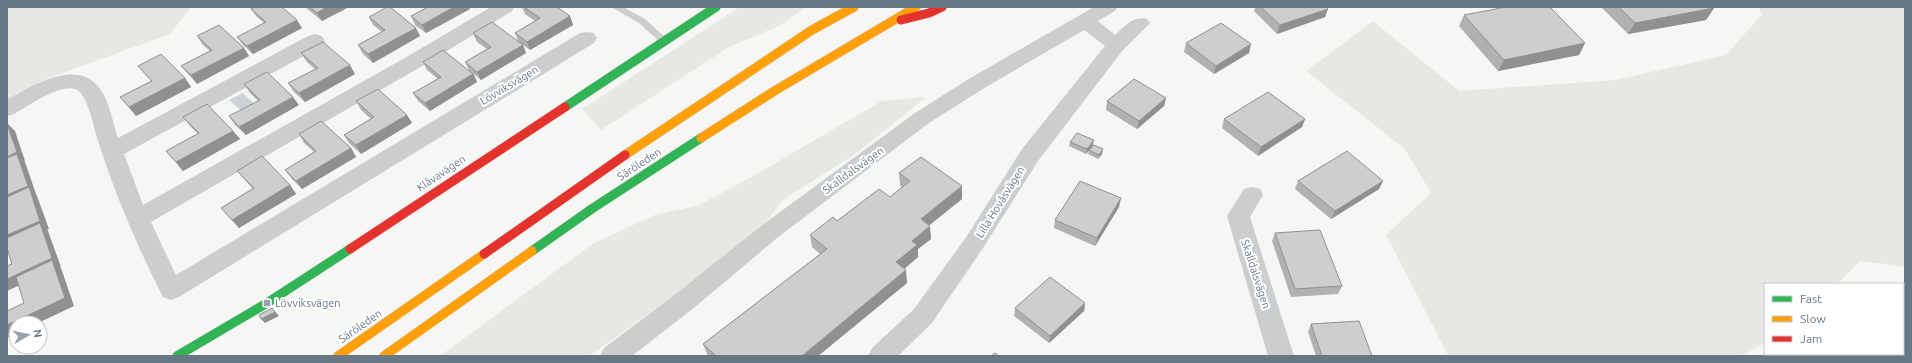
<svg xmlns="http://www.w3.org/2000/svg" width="1912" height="363" font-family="Ubuntu,sans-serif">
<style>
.green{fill:#e6e9e3}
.water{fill:#cbd3d6}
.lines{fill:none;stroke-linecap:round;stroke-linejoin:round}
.fast-casing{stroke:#d2d3d3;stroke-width:10}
.slow-casing{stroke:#d2d3d3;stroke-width:10}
.jam-casing{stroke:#d2d3d3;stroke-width:10}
.lane{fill:#cccdce;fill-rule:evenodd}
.street{fill:#cccdce;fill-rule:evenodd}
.fast{stroke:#30b455;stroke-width:9}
.slow{stroke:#ff9f0a;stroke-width:9}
.jam{stroke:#e5322d;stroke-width:9}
.wall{fill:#b0b1b2}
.shaded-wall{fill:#909091}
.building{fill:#cdcecf;stroke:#909091}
.poi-dot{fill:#99a3ac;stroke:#fff;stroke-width:1.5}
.labels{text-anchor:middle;stroke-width:4;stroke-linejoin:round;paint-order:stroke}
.street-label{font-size:11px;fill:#677784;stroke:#fff}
.poi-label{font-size:11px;fill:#677784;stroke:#fff;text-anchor:start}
</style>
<rect width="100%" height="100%" fill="#f6f6f5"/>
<!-- green -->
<g class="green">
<polygon points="7,7 191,7 170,34 43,80 7,101"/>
<polygon points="740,7 805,7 781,25 729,47 601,130 582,109"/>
<polygon points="1758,7 1905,7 1905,267 1860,261 1837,284 1765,284 1765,343 1741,356 1448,355 1386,235 1431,193 1405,149 1306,71 1373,21 1459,91 1615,80 1726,55 1762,14"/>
<polygon points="926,97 858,152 783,200 765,223 694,281 589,356 440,356 594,243 657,214 697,206 748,179 882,101"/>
</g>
<!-- water -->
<polygon class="water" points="243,93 258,107 245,114 229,100"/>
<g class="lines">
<!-- fast casing -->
<g class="fast-casing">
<g id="fast">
<polyline points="565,107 716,7"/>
<polyline points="532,251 593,208 701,138"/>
<polyline points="177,356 267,303 350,249"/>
</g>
</g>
<!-- slow casing -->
<g class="slow-casing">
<g id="slow">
<polyline points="701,138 776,90 916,7"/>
<polyline points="625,155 812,30 854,7"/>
<polyline points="338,356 484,254"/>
<polyline points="384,356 532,251"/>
</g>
</g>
<!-- jam casing -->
<g class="jam-casing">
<g id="jam">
<polyline points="901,20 929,13 942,7"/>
<polyline points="350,249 565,107"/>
<polyline points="484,254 625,155"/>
</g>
</g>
<!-- lane -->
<polygon class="lane" points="611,7 623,7 645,19 668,40 663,43 660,42 639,23"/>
<!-- street -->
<g class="street">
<path d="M 491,7 L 514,7 L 512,11 L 424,65 L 151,222 L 176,275 L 580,33 L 587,32 L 594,33 L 597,38 L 594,43 L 179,297 L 171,300 L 163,297 C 137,246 115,194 98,141 C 94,129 88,93 75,89 C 59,84 28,106 14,114 L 7,116 L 7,100 C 29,87 73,60 96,84 C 109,97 112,120 118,138 L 308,36 L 315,34 L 322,36 L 325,41 L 322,46 L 124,154 L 143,205 L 410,55 Z"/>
<path d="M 1094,7 L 1117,7 L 1115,11 L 1098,21 L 1115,35 C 1125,26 1133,15 1147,19 L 1150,23 L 1123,50 L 1038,161 L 983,248 L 932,323 L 898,356 L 868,356 L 872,348 L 914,309 L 967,236 L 1022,149 L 1105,46 L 1084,30 L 986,87 L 929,123 L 777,238 L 695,307 L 632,356 L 600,356 L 604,348 L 677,293 L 761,226 L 915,113 L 972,77 Z"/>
<polygon points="1252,187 1260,189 1263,195 1250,217 1294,356 1268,356 1227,216 1244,189"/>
</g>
<!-- fast -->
<use href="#fast" class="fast"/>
<!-- slow -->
<use href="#slow" class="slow"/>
<!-- jam -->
<use href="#jam" class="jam"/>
</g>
<!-- wall -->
<g class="wall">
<polygon points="305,7 349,7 322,21"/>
<polygon points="522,7 557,7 570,16 573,25 530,50 523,45 526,53 481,80 474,74 477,82 430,111 418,101 413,93 438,79 427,70 423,62 469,70 465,62 487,49 477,42 473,33 518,41 515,33 535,21 525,14"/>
<polygon points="1255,7 1326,7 1325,17 1277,34 1254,11"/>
<polygon points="1601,7 1712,7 1714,8 1706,20 1628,34"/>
<polygon points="251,9 302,28 253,54 243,45 237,37 264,23 257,17"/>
<polygon points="470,9 426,33 415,25 411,16"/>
<polygon points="1464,15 1585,43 1579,55 1498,71 1459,26"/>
<polygon points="369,17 420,36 373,63 363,54 358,45 382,32 373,25"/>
<polygon points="197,36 244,48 249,56 197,84 188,74 181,66 210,51 203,45"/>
<polygon points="1186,43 1249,53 1214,74 1184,52"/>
<polygon points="301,53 355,74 305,102 294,92 288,83 315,69 307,62"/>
<polygon points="138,66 185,78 191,87 136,116 120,97 151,81"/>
<polygon points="244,84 299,105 246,135 235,125 229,116 258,101 250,93"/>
<polygon points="1166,98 1164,106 1137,129 1106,110 1107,101"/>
<polygon points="356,101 407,115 412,123 361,154 349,143 344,135 371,119 361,110"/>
<polygon points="183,117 233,131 240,139 183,171 166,151 198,134 190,126"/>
<polygon points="1224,119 1305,119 1302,127 1258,156 1222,128"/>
<polygon points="299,134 351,148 356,157 302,189 291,178 285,170 314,152 304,143"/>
<polygon points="1070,142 1093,145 1102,154 1098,159 1088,154 1089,151 1086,154 1069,146"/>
<polygon points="237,171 290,185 296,194 239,228 221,208 253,189 244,179"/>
<polygon points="899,173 962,186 962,199 929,225 931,239 918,249 918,257 904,269 907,283 818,356 708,356 703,344 820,254 812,247 810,235 837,221 890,197 902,187 900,186"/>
<polygon points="1298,181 1383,181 1379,189 1331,219 1295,189"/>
<polygon points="1119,207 1095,246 1054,228 1055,220"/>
<polygon points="1275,233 1342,286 1338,294 1291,297 1272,241"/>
<polygon points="1085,303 1084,311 1049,343 1014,316 1015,308"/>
<polygon points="1311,324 1372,356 1316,356 1308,332"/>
<polygon points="1905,336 1905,341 1903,339 1903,338"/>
<polygon points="1857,354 1890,354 1892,356 1860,356"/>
</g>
<!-- shaded-wall -->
<g class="shaded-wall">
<polygon points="327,7 349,7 322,21 317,13"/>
<polygon points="454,7 469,7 470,9 426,33 422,25"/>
<polygon points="1714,8 1706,20 1628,34 1635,23"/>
<polygon points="1328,9 1325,17 1277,34 1280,25"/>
<polygon points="570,16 573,25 530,50 527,42"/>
<polygon points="297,20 302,28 253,54 247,46"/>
<polygon points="416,28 420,36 373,63 368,54"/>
<polygon points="1585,43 1579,55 1498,71 1504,60"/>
<polygon points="1251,44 1249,53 1214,74 1216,66"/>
<polygon points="523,45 526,53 481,80 477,72"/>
<polygon points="244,48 249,56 197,84 191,75"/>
<polygon points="350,65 355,74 305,102 299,93"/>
<polygon points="473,74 477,82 430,111 425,103"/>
<polygon points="185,78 191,87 136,116 129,107"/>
<polygon points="293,97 299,105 246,135 239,127"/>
<polygon points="1166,98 1164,106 1137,129 1139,121"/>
<polygon points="407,115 412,123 361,154 356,145"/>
<polygon points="1305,119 1302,127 1258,156 1261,147"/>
<polygon points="7,123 15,131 25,161 24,161 25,162 36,194 37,196 49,229 47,230 48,231 61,267 60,267 61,268 74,306 38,323 16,323 16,334 7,338 7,325 55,269 7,291 7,279 52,258 7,248"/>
<polygon points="233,131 240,139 183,171 176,162"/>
<polygon points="1094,140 1093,145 1086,154 1087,149"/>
<polygon points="351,148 356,157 302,189 296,181"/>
<polygon points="1103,149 1102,154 1098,159 1099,155"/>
<polygon points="1383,181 1379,189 1331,219 1335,211"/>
<polygon points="290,185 296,194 239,228 232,220"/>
<polygon points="962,186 962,199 921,232 921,219"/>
<polygon points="1121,198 1119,207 1095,246 1097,238"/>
<polygon points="930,226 931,239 918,249 918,257 897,275 896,262 912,241"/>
<polygon points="906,270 907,283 818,356 802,356"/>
<polygon points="1085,303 1084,311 1049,343 1050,336"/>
<polygon points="272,308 279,316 265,323 261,319"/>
</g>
<!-- building -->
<g class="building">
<polygon points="255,7 282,7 297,20 247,46 237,37 266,22 251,9"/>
<polygon points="310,7 327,7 317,13"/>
<polygon points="387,7 390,7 416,28 368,54 358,45 385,30 369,17"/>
<polygon points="428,7 454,7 422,25 411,16"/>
<polygon points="524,7 557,7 570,16 527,42 515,33 540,18"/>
<polygon points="1261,7 1326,7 1328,9 1280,25"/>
<polygon points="1506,7 1550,7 1585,43 1504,60 1464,15"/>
<polygon points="1619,7 1712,7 1714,8 1635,23"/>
<polygon points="492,22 523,45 477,72 465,62 491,47 473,33"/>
<polygon points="1221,23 1251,44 1216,66 1186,43"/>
<polygon points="219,25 244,48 191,75 181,66 212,50 197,36"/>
<polygon points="323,42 350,65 299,93 288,83 318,68 301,53"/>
<polygon points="443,50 473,74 425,103 413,93 441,77 423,62"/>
<polygon points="161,54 185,78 129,107 120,97 152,81 138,66"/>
<polygon points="267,72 293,97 239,127 229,116 260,100 244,84"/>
<polygon points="1134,79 1166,98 1139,121 1107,101"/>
<polygon points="378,89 407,115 356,145 344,135 374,117 356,101"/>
<polygon points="1268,92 1305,119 1261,147 1224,119"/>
<polygon points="207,104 233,131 176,162 166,151 199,133 183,117"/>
<polygon points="321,121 351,148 296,181 285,170 316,151 299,134"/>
<polygon points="7,124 17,152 7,157"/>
<polygon points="1077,133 1094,140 1087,149 1070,142"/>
<polygon points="1094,145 1103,149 1099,155 1089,150"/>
<polygon points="1347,151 1383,181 1335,211 1298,181"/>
<polygon points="17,154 28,186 7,195 7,158"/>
<polygon points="262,156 290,185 232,220 221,208 254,188 237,171"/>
<polygon points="921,157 962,186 921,219 930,226 912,241 917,245 896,262 906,270 802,356 716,356 703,344 827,249 810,235 833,217 837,221 879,189 890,197 910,181 899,173"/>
<polygon points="1080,181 1121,198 1097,238 1055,220"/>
<polygon points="29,187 40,221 7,235 7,197"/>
<polygon points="40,223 52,258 7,279 7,266 12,264 7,248 7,238"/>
<polygon points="1320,230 1342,286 1295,289 1275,233"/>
<polygon points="52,260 65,298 7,325 7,311 24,303 16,277"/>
<polygon points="1050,277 1085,303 1050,336 1015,308"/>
<polygon points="272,308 275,312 261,319 259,315"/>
<polygon points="1359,321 1372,356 1322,356 1311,324"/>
<polygon points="995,353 999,356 991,356"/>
<polygon points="1867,354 1874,354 1876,356 1864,356"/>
<polygon points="1876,354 1890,354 1892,356 1878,356"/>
</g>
<!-- markers -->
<rect class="poi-dot" x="263" y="299" width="8" height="8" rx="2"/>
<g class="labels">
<!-- street labels -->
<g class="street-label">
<text transform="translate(509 85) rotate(-31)" y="4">Lövviksvägen</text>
<text transform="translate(639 164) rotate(-33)" y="4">Säröleden</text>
<text transform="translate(853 170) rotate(-36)" y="4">Skalldalsvägen</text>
<text transform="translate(441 173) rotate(-34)" y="4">Klåvavägen</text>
<text transform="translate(1000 202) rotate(-58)" y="4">Lilla Hovåsvägen</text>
<text transform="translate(1256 274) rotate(72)" y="4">Skalldalsvägen</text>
<text transform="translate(360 326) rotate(-35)" y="4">Säröleden</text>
</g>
<!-- poi labels -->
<g class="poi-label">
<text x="275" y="307">Lövviksvägen</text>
</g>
</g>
<!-- border -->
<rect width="1912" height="363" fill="none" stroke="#677784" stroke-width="16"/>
<!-- legend -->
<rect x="1764" y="283" width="140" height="72" fill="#ffffff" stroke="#c2c9ce"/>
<rect x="1772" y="296" width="20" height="6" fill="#30b455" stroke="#c2c9ce"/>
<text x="1800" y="303" font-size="12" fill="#677784">Fast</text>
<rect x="1772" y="316" width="20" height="6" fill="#ff9f0a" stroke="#c2c9ce"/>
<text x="1800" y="323" font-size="12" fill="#677784">Slow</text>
<rect x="1772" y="336" width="20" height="6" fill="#e5322d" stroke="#c2c9ce"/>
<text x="1800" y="343" font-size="12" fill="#677784">Jam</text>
<!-- north arrow -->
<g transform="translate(28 335) rotate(81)"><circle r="19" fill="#ffffff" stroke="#c2c9ce"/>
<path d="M0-3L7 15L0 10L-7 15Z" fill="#99a3ac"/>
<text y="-6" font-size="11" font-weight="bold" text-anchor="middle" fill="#677784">N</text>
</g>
</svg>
